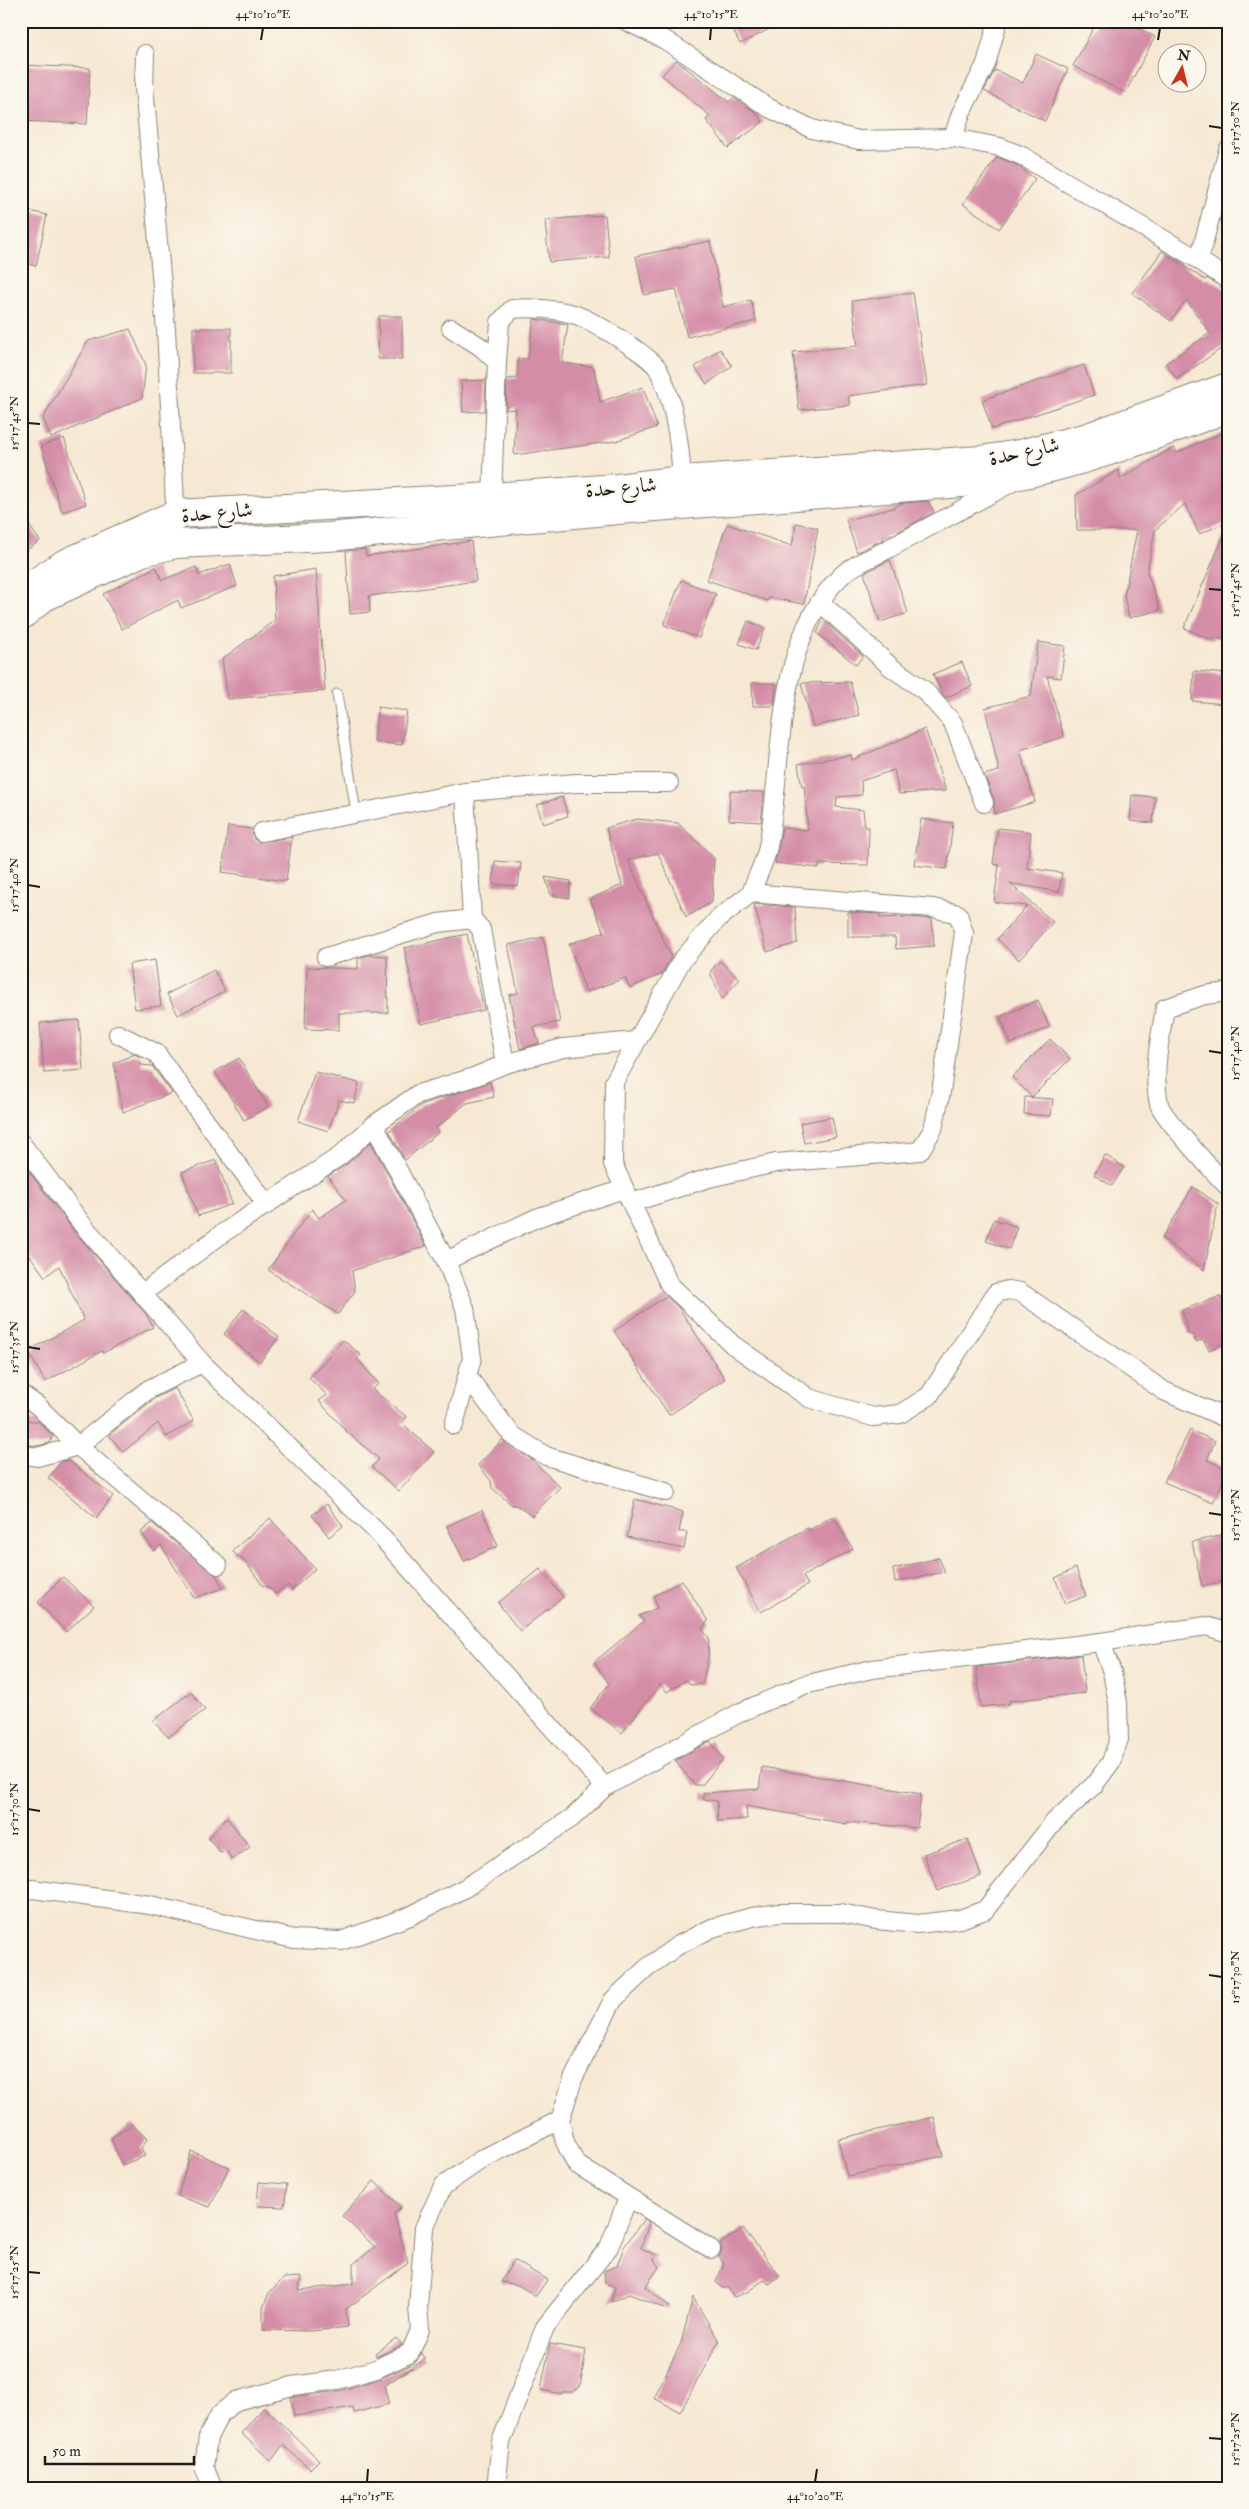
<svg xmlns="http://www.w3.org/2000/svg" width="1249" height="2509" font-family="'IM FELL Double Pica',Amiri,serif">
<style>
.building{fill:#d48da7}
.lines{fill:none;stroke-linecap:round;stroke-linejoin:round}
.service-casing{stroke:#898278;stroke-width:11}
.minor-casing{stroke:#898278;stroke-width:20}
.primary-casing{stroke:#898278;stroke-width:30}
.service{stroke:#fff;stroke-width:9}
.minor{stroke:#fff;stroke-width:18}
.primary{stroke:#fff;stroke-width:28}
.ticks{fill:none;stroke:#1c1c1c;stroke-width:2}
.labels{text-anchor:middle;stroke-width:4;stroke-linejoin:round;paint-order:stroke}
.street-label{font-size:21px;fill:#1c1c1c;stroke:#fbf7ec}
.neatline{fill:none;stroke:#1c1c1c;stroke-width:2}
.ticks-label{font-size:12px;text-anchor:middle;fill:#1c1c1c}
</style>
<rect width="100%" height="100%" fill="#fbf7ec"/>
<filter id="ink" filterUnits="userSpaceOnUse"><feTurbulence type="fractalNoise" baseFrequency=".02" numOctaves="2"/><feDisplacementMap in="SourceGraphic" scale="10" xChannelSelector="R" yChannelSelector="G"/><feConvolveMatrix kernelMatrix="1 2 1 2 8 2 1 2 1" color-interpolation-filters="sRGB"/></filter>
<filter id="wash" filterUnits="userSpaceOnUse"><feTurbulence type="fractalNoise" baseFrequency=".0096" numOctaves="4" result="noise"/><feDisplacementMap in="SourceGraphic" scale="20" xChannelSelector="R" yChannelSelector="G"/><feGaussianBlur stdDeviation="1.12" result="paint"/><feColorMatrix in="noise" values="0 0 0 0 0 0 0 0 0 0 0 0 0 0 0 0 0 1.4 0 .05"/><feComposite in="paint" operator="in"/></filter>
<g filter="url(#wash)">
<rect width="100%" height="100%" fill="#f6e8d3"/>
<g id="blocks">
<!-- building -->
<g class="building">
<polygon points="729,21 785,21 740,44"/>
<polygon points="1097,21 1125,21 1155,37 1125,93 1073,66"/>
<polygon points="1036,54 1068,69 1045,121 984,91 995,70 1023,83"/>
<polygon points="676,60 729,102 734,98 754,111 763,122 728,148 706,120 710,116 662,75"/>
<polygon points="21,65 90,68 87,124 21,121"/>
<polygon points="997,157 1017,165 1035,179 999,229 963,204"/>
<polygon points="21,209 47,215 36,266 21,262"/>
<polygon points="605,215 609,257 549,262 545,220"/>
<polygon points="710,241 723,307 751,300 756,321 687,337 676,289 644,295 636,256"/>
<polygon points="1162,251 1205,280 1207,278 1228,291 1228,344 1177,379 1166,363 1210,333 1186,300 1171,321 1132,293"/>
<polygon points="913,293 927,385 848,396 850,405 799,410 793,352 858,346 852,301"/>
<polygon points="379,316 402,316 402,359 378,359"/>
<polygon points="534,319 568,324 562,363 594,367 600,402 643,387 657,427 616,441 514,455 516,409 506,410 507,379 517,378 518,358 528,359"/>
<rect x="193" y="328" width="38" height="45"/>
<polygon points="130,329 146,365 142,398 51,438 43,418 88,341"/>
<polygon points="720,349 732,366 707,384 695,367"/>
<polygon points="1084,365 1094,395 992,429 982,400"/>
<polygon points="486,380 485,411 463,412 461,381"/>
<polygon points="1228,430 1228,522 1199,534 1185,504 1155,530 1147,572 1160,610 1129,618 1124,596 1137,530 1077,530 1076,495 1119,470 1120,479 1174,447 1177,453"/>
<polygon points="64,438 86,504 62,512 41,446"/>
<polygon points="928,501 934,512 894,534 883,537 884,539 857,552 846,520 893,508 902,503"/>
<polygon points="21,514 40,541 21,554"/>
<polygon points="796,523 818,528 804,604 769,598 768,601 707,580 727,524 792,546"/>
<polygon points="1228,526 1228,641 1214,637 1213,640 1184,628"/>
<polygon points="471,541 476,581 369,596 370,612 350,614 346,551 365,549 366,556"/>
<polygon points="890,560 908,613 880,622 864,573"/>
<polygon points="230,564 237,586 181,608 178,600 122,629 103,594 156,567 162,580 196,567 199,575"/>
<polygon points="316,569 325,691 228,699 222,659 275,620 273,576"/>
<polygon points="681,580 716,594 699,638 664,625"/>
<polygon points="823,620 863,656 856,665 817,633"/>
<polygon points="748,621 765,628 756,650 739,644"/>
<polygon points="1038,642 1065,646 1061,678 1047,676 1064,737 1020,750 1035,802 994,814 994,799 984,775 999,771 985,708 1031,696"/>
<polygon points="962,662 972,686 945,698 933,674"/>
<polygon points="1194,671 1228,674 1226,704 1192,701"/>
<polygon points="850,682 859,715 813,727 801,683"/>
<polygon points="752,683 776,683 774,706 753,706"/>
<polygon points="378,707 407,711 402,745 374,742"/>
<polygon points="925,729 946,791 899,794 894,770 861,781 862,795 837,797 836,807 863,810 865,827 869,827 868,865 819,864 819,868 775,863 782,828 808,830 804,786 802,787 798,764 851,755 852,760"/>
<polygon points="730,791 764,792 761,822 729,820"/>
<polygon points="1132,795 1155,797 1153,823 1130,821"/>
<polygon points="562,797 568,816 543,824 537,805"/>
<polygon points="637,819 678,823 714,858 712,902 686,917 658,853 628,860 671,957 662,974 630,988 625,978 586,992 569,944 604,932 590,899 622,885 606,828"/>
<polygon points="921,819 953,823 947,869 914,865"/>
<polygon points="228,826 252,829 254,839 259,842 292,837 286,881 222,872"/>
<polygon points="998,828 1031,832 1027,868 1062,873 1059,892 1009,883 1053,922 1019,960 997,939 1027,906 994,902 999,865 993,864"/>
<polygon points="495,861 521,863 518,886 493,884"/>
<polygon points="545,877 571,881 569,898 551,895"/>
<polygon points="754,904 795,907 797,943 767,952"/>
<polygon points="848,912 880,914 880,918 909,917 932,919 934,946 896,949 895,937 848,937"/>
<polygon points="467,934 484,1010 421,1024 404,948"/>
<polygon points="543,937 560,1022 534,1027 539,1043 520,1049 509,995 518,993 508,945"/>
<polygon points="368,955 387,956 388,1013 339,1013 339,1030 305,1029 307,967 358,969 358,958"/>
<polygon points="155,960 161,1006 135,1009 129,964"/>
<polygon points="720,961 740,979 722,999 711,975 711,970"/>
<polygon points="214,970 225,991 178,1015 167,994"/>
<polygon points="1038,1000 1049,1027 1011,1044 1000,1017"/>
<polygon points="79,1020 83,1070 44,1073 40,1023"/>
<polygon points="1050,1039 1070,1059 1032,1097 1012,1077"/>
<polygon points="135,1054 140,1057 141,1065 152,1066 172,1093 123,1112 114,1063"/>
<polygon points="239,1058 268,1107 244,1120 215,1072"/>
<polygon points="315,1072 359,1083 354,1103 339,1100 328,1131 298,1121"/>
<polygon points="490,1082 494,1097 467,1103 436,1128 439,1132 405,1160 389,1131 423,1104"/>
<polygon points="1025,1097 1053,1099 1051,1116 1024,1114"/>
<polygon points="832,1117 836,1137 804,1143 800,1123"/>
<polygon points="371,1142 426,1246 352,1271 355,1291 338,1314 268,1270 312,1209 319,1218 346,1200 328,1176 347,1164"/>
<polygon points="1105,1155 1124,1167 1112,1186 1094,1175"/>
<polygon points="216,1160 232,1204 198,1216 182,1172"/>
<polygon points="21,1161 74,1231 146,1314 153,1327 103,1353 102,1351 45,1382 28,1351 84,1320 59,1266 45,1277 21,1243"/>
<polygon points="1193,1187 1218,1204 1204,1270 1162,1238"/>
<polygon points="994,1219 1017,1227 1009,1249 986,1241"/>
<polygon points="666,1296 679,1308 725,1379 669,1415 614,1331"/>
<polygon points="1219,1297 1228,1301 1228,1342 1209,1350 1203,1340 1196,1342 1192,1334 1189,1335 1182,1310"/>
<polygon points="243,1309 279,1337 260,1362 224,1334"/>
<polygon points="343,1340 361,1355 357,1359 379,1384 372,1389 407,1417 402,1423 434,1452 399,1491 372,1467 379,1459 346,1431 319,1401 327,1395 309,1378"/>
<polygon points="175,1388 194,1421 166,1437 158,1423 123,1452 109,1435 155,1398"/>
<polygon points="21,1419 39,1422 53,1436 50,1443 37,1446 21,1444"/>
<polygon points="1190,1430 1215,1441 1207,1460 1228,1469 1213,1503 1164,1482"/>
<polygon points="502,1440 531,1459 560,1487 532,1516 516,1505 512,1505 492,1488 491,1481 478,1465"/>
<polygon points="68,1460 113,1496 96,1518 48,1478 61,1462"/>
<polygon points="635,1499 683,1512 679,1532 687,1532 684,1549 627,1537"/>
<polygon points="327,1504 343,1526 329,1537 312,1515"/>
<polygon points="482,1510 498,1546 464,1561 447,1526"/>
<polygon points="833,1516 853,1549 803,1576 808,1585 761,1612 736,1568 807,1528 810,1530"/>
<polygon points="270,1518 315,1569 292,1590 288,1585 275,1594 269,1587 263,1586 247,1564 232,1551"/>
<polygon points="152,1523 216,1575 223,1588 194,1598 161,1545 154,1551 141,1532"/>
<polygon points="1228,1534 1228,1580 1202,1586 1192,1542"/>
<polygon points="939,1558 945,1572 895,1582 893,1569"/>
<polygon points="1076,1568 1086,1596 1065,1604 1055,1578"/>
<polygon points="540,1569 563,1597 520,1631 498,1603"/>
<polygon points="63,1577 94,1606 66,1632 38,1602"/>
<polygon points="682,1580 708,1621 702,1629 709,1638 708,1659 702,1684 691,1685 686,1680 667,1692 660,1684 622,1733 590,1708 609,1684 594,1662 644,1621 639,1616 657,1608 654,1596"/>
<polygon points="1081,1655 1085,1693 1009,1701 1009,1704 981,1707 976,1667"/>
<polygon points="191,1692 205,1710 168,1737 153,1721"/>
<polygon points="710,1741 723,1759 702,1785 695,1785 675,1761"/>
<polygon points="762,1767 921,1794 917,1828 847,1822 847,1824 746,1806 747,1819 718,1821 717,1801 703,1799 703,1793 759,1789"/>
<polygon points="227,1818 250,1847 232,1860 226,1850 221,1853 208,1838"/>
<polygon points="968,1839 981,1876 937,1891 924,1854"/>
<polygon points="934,2117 943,2156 847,2176 838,2139"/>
<polygon points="132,2124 147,2139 141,2148 145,2156 122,2165 111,2138"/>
<polygon points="191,2151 229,2167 210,2207 178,2196"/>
<polygon points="374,2181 401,2207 394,2214 408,2263 346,2309 348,2327 312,2331 263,2330 263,2308 269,2293 284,2278 301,2277 299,2290 353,2284 353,2264 375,2247 342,2216"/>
<polygon points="259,2182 287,2184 284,2207 257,2206"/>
<polygon points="644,2219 649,2223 641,2248 656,2255 654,2260 659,2267 645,2287 669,2306 667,2309 629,2294 611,2302 615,2287 605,2283 604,2271 617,2266 624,2247"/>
<polygon points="743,2228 780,2276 769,2284 764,2280 747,2292 734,2297 728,2288 722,2288 716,2282 724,2264 719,2256 722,2250 720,2244"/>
<polygon points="514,2260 547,2280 536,2296 518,2285 501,2282"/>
<polygon points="693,2297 719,2341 680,2412 654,2398 681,2343"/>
<polygon points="396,2338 402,2345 376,2357 375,2354"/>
<polygon points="550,2344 586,2350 580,2387 573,2392 562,2392 562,2394 541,2390"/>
<polygon points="421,2353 425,2359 384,2386 389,2404 354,2413 353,2407 294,2416 291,2397 339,2391 379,2379 415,2363"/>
<polygon points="264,2407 319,2460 310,2469 283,2445 271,2461 241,2433"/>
</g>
</g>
</g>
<g filter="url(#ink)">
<use href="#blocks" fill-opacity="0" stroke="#898278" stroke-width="1"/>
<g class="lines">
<!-- service casing -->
<g class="service-casing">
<polyline id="service" points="337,694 356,812"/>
</g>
<!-- minor casing -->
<g class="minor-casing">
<g id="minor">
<polyline points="626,21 665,40 769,108 812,129 859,140 953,138 1000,147 1022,156 1199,260 1228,280"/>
<polyline points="145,54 144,87 166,330 176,523"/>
<polyline points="953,138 961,113 986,64 998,21"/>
<polyline points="1199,260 1228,150"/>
<polyline points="451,328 481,347 497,362 492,497"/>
<path d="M 497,362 L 500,322 L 512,309 C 530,307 555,309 573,314 C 589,318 651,356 658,369 C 675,401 680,445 682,480"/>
<polyline points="820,602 891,667 924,690 953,723 984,803"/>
<polyline points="465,792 472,919"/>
<polyline points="262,832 465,792 577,783 669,783"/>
<path d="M 751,893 C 756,878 765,862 768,847 C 784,760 773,641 842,575 C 853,564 874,557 888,549 C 929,527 970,505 1011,483"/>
<polyline points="326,957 438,923 472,919 481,929 505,1064 474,1077 418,1094 374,1125 446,1261 536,1218 624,1189"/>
<path d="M 1228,992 L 1205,995 L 1165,1008 C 1160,1039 1152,1072 1159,1104 C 1162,1117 1215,1173 1228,1187"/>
<polyline points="118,1034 156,1053 267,1205"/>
<polyline points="505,1064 563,1048 635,1041"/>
<polyline points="21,1143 82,1224 202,1363 376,1531 605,1787"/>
<polyline points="631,1203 709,1178 776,1163 920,1151 933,1129 941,1092 964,933 958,914 933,908 751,893 718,919 682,960 614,1082 613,1164 669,1284 733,1345 809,1398 873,1417 900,1414 929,1396 996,1293 1008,1290 1020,1292 1164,1391 1228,1419"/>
<polyline points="446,1261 465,1308 472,1358 454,1425"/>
<polyline points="143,1293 223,1233 340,1156 374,1125"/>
<polyline points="468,1377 512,1435 546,1456 666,1492"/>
<polyline points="21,1394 38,1406 78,1446 149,1389 202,1363"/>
<polyline points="21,1454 37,1457 78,1446 218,1565"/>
<polyline points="21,1891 32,1889 150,1905 294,1939 341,1941 410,1916 465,1888 572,1818 605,1787 741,1712 804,1685 872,1669 1101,1642 1206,1626 1228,1633"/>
<polyline points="711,2249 576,2164 565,2142 560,2120 573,2079 613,2000 647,1968 677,1946 712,1928 752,1917 779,1913 841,1913 876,1920 918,1924 960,1919 985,1910 1054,1822 1094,1785 1111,1762 1119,1739 1118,1703 1112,1672 1101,1642"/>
<polyline points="213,2488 204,2467 208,2437 220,2414 236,2401 292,2386 337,2380 376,2369 410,2353 420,2330 418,2307 424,2228 443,2186 482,2159 560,2120"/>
<polyline points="496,2488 501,2442 545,2327 609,2247 628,2198"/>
</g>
</g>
<!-- primary casing -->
<g class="primary-casing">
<g id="primary">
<polyline points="21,592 64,564 176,514 492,497 617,488 682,480 981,460 1019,454 1088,437 1228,387"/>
<path d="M 21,616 L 44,597 L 142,552 L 176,544 L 328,537 L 618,510 L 987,481 C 1071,468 1149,438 1228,408"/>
</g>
</g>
<!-- service -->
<use href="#service" class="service"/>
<!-- minor -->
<use href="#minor" class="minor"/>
<!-- primary -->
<use href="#primary" class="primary"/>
</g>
</g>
<!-- ticks -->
<path class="ticks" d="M 261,40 L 263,28M 710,40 L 711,28M 1158,40 L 1160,28M 1209,126 L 1222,128M 28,423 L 40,424M 1209,589 L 1222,590M 28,885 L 40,887M 1209,1051 L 1222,1053M 28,1347 L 40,1349M 1209,1513 L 1222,1515M 28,1809 L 40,1811M 1209,1975 L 1222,1977M 28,2272 L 40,2273M 1209,2438 L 1222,2439M 367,2482 L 368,2469M 815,2482 L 817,2469"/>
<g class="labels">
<!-- street labels -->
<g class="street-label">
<text transform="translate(1024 451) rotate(-12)" y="7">شارع حدة</text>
<text transform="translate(621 487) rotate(-5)" y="7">شارع حدة</text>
<text transform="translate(217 512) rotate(-5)" y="7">شارع حدة</text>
</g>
</g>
<!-- margin -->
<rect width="1249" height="2509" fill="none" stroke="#fbf7ec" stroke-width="55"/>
<!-- north arrow -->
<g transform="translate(1182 68) rotate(8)"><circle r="24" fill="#fbf7ec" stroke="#a29f99"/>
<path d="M0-4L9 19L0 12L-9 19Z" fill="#c8321e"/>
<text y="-8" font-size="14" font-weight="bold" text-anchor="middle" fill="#1c1c1c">N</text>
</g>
<!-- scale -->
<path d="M45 2456v8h149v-8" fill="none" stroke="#1c1c1c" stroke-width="2.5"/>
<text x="52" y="2456" font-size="15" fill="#1c1c1c" stroke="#fbf7ec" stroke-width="4" paint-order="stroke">50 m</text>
<rect x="28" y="28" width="1194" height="2454" class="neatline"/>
<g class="ticks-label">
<text x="263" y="18">44°10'10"E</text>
<text x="711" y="18">44°10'15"E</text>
<text x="1160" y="18">44°10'20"E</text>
<text transform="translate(1235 128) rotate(-90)" y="4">15°17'50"N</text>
<text transform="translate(14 423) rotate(-90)" y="4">15°17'45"N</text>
<text transform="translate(1235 590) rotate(-90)" y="4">15°17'45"N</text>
<text transform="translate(14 885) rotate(-90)" y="4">15°17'40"N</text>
<text transform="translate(1235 1053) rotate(-90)" y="4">15°17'40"N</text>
<text transform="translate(14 1347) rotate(-90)" y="4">15°17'35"N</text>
<text transform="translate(1235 1515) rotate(-90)" y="4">15°17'35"N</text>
<text transform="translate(14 1809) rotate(-90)" y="4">15°17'30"N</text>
<text transform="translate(1235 1977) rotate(-90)" y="4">15°17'30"N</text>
<text transform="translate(14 2272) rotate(-90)" y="4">15°17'25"N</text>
<text transform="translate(1235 2439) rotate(-90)" y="4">15°17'25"N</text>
<text x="367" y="2500">44°10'15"E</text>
<text x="815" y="2500">44°10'20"E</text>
</g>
</svg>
